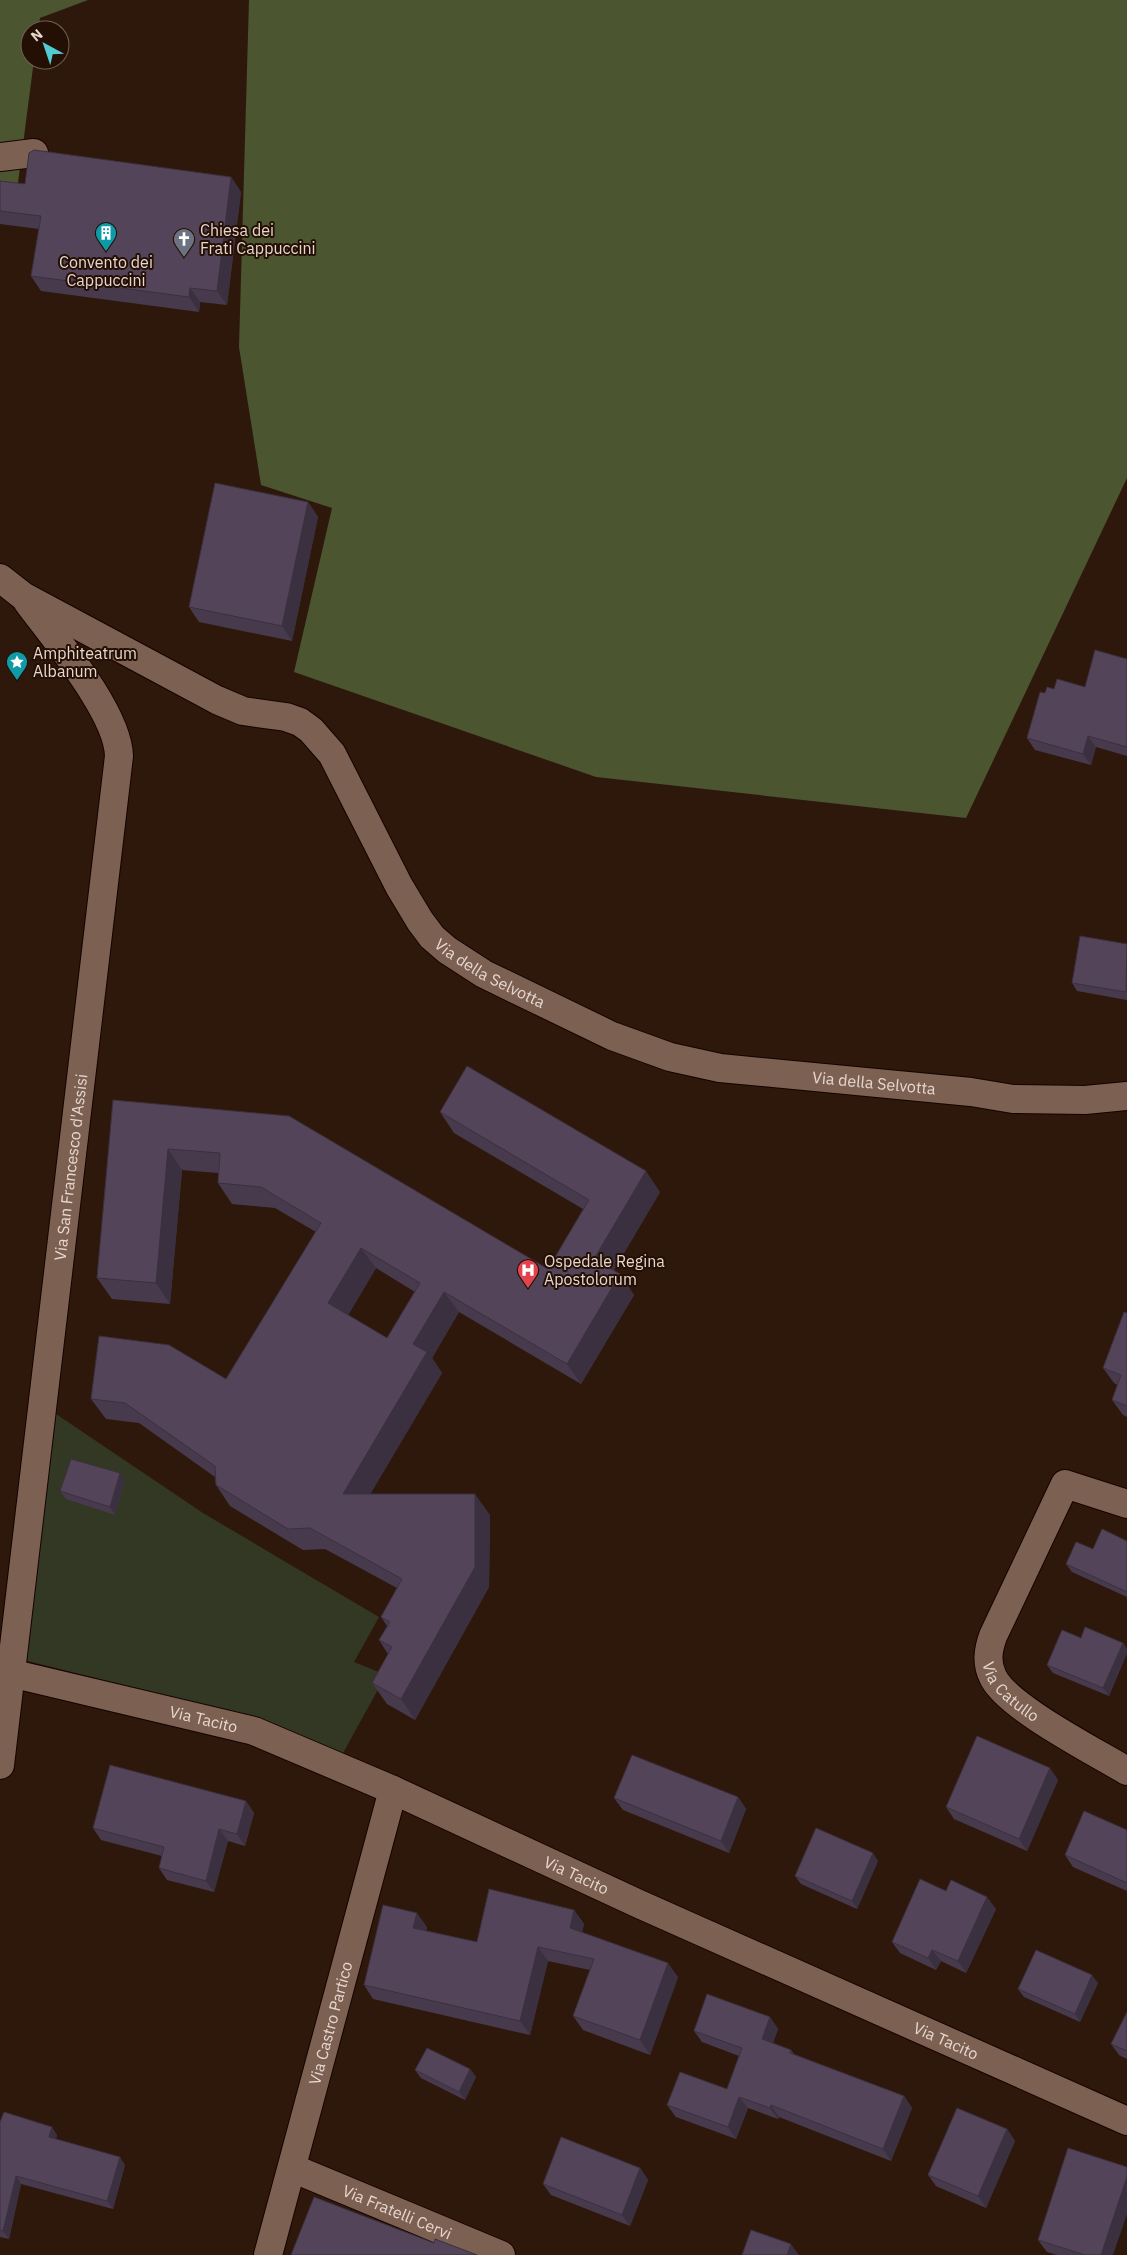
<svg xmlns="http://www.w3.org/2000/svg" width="1127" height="2255" font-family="'IBM Plex Sans',sans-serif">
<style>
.green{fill:#323824}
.forest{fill:#4b5530}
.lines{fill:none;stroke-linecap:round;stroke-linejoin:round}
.minor-casing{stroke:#150300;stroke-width:30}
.minor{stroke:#7c6052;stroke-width:28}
.wall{fill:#483a4d;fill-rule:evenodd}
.shaded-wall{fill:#3b303f}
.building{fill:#54445a;stroke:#3b303f;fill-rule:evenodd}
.labels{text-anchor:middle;stroke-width:4;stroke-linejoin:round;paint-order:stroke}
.poi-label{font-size:16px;fill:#e7d7cf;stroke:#240f04;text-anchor:start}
.street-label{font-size:16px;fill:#e7d7cf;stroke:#240f04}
</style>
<rect width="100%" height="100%" fill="#2e180c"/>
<!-- green -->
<polygon class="green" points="56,1414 203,1513 379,1617 354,1662 386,1675 342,1755 263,1720 24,1660"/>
<!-- forest -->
<g class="forest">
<polygon points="0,0 88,0 40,18 38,30 30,30 30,60 34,60 18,183 0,184"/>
<polygon points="249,0 1127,0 1127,478 966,818 596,777 294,672 332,508 261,485 239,347"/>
</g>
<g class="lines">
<!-- minor casing -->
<g class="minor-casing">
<g id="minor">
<polyline points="0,157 34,153"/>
<path id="s1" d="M 0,578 L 23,596 L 217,700 L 243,711 L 286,717 L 300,722 L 311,730 L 332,754 L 399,886 L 420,921 L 432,937 L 447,950 L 484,974 L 612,1036 L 670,1057 L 720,1068 L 971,1092 L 1013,1099 L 1085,1100 L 1127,1096"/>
<path id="s2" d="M 1127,1504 L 1065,1484 L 993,1636 C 988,1650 986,1663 993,1677 C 1007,1707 1096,1752 1127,1771"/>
<path id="s3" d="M 10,1673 L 254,1731 L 393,1790 L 639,1904 L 1127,2121"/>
<path id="s4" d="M 0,1765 L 119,756 C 118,712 54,638 27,601"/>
<path id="s5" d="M 292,2168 L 501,2255"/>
<path id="s6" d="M 268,2255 L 393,1790"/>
</g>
</g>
<!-- minor -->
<use href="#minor" class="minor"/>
</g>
<!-- wall -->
<g class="wall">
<polygon points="231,177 241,192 227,305 200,302 199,312 41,291 31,276 39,229 0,224 0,181 25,184"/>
<polygon points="308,502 318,517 292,641 199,622 189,607"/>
<polygon points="1127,659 1127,756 1096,747 1091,765 1035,750 1027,738 1045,693 1054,689 1085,687"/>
<polygon points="1127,944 1127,1000 1077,991 1072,983"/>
<path d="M 113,1100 L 548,1269 L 583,1209 L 454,1133 L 440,1112 L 660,1192 L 614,1270 L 620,1274 L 634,1295 L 581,1384 L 459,1312 L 432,1358 L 442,1373 L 370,1494 L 490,1515 L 489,1587 L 415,1720 L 387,1704 L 372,1683 L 388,1654 L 379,1640 L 387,1626 L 381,1617 L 397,1588 L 325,1549 L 303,1550 L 230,1506 L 216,1485 L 215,1477 L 139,1423 L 106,1419 L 91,1399 L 226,1379 L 316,1232 L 275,1208 L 232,1204 L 218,1183 L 218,1173 L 182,1170 L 170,1304 L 112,1299 L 97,1278 ZM 376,1268 L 415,1292 L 387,1338 L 348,1315 Z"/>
<polygon points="1127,1313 1127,1417 1123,1415 1112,1400 1118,1385 1114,1383 1103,1368"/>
<polygon points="125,1481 115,1515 66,1499 60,1491"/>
<polygon points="1127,1541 1127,1597 1072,1572 1066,1564 1093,1549"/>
<polygon points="1081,1638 1123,1643 1127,1649 1127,1653 1109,1696 1053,1673 1047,1665"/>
<polygon points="1058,1780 1027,1851 954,1819 946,1807"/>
<polygon points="738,1797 746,1809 729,1853 623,1810 614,1798"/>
<polygon points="246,1801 254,1813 245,1846 228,1841 214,1892 167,1880 159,1868 162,1856 101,1840 93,1828"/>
<polygon points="1127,1830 1127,1891 1073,1867 1065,1855"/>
<polygon points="878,1861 857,1909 801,1884 795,1876"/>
<polygon points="996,1909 966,1973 941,1961 936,1970 900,1953 892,1942"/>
<polygon points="574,1910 584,1924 582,1932 678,1977 650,2055 583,2030 573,2016 590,1970 548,1961 530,2035 373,1999 364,1985 427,1927 426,1931 477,1942"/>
<polygon points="1098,1983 1080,2022 1024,1997 1018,1989"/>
<polygon points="1127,2012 1127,2059 1119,2055 1111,2044"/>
<polygon points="770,2017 778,2029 773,2043 791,2050 794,2054 904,2096 912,2108 891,2161 779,2117 778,2119 748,2108 736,2139 676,2117 667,2105 727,2089 739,2056 702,2042 694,2031"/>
<polygon points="470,2069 476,2077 465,2100 421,2078 415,2070"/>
<polygon points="0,2122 57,2135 56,2139 125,2165 113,2209 21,2184 9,2239 0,2237"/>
<polygon points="1007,2129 1015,2141 986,2208 936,2186 928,2175"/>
<polygon points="640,2168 648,2180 630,2226 551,2195 543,2184"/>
<polygon points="1038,2240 1113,2255 1057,2255 1047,2252"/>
</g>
<!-- shaded-wall -->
<g class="shaded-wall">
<polygon points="231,177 241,192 227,305 217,291"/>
<polygon points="190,288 200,302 199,312 189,297"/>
<polygon points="308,502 318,517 292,641 282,626"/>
<polygon points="1088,736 1096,747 1091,765 1083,754"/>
<polygon points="168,1149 182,1170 170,1304 156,1283"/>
<polygon points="646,1171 660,1192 608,1280 594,1259"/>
<polygon points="361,1248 376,1268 343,1324 328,1303"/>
<polygon points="620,1274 634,1295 581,1384 567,1364"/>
<polygon points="444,1292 459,1312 432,1358 442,1373 358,1515 343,1494 413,1344"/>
<polygon points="120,1473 125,1481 115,1515 110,1507"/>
<polygon points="475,1494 490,1515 489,1587 415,1720 401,1699"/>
<polygon points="1123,1643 1127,1649 1127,1653 1109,1696 1103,1688"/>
<polygon points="1050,1768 1058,1780 1027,1851 1019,1839"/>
<polygon points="738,1797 746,1809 729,1853 721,1841"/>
<polygon points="246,1801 254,1813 245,1846 237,1834"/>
<polygon points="219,1829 228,1841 214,1892 206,1881"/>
<polygon points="873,1853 878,1861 857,1909 852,1901"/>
<polygon points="987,1897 996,1909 966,1973 958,1961"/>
<polygon points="574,1910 584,1924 580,1942 570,1928"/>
<polygon points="417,1913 427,1927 423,1942 413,1928"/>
<polygon points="538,1947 548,1961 530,2035 520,2021"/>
<polygon points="932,1950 941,1961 936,1970 928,1958"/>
<polygon points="668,1963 678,1977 650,2055 640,2040"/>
<polygon points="1092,1975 1098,1983 1080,2022 1075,2014"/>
<polygon points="770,2017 778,2029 770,2051 762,2039"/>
<polygon points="470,2069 476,2077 465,2100 459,2092"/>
<polygon points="904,2096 912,2108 891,2161 883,2149"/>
<polygon points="739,2097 748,2108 736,2139 728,2127"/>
<polygon points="771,2105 779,2117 778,2119 770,2108"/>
<polygon points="52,2127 57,2135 54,2145 49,2137"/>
<polygon points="1007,2129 1015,2141 986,2208 978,2196"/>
<polygon points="120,2157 125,2165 113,2209 107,2201"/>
<polygon points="640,2168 648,2180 630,2226 622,2215"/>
<polygon points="16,2176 21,2184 9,2239 3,2231"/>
<polygon points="1127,2177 1127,2214 1113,2255 1101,2255"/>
<polygon points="791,2244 799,2255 787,2255"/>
</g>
<!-- building -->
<g class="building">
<polygon points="34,150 231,177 217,291 190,288 189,297 31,276 41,216 0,211 0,181 25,184 29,153"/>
<polygon points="215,483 308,502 282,626 189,607"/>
<polygon points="1095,650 1127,659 1127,747 1088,736 1083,754 1027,738 1040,692 1045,693 1047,687 1054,689 1057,679 1085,687"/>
<polygon points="1080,936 1127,944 1126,992 1072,983"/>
<path d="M 467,1066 L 646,1171 L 594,1259 L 620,1274 L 567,1364 L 444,1292 L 413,1344 L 427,1352 L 343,1494 L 475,1494 L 475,1567 L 401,1699 L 372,1683 L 392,1647 L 379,1640 L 390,1622 L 381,1617 L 402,1579 L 310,1528 L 288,1529 L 216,1485 L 215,1466 L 125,1403 L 91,1399 L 99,1336 L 169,1345 L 226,1379 L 321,1223 L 261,1187 L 218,1183 L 220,1153 L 168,1149 L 156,1283 L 97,1278 L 113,1100 L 289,1116 L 548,1269 L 589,1200 L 440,1112 ZM 361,1248 L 420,1283 L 387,1338 L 328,1303 Z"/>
<polygon points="1124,1312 1127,1313 1127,1406 1112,1400 1121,1375 1103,1368"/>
<polygon points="71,1459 120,1473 110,1507 60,1491"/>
<polygon points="1102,1529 1127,1541 1127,1592 1066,1564 1076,1542 1093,1549"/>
<polygon points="1085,1627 1123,1643 1103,1688 1047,1665 1062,1630 1081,1638"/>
<polygon points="977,1736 1050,1768 1019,1839 946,1807"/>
<polygon points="632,1755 738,1797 721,1841 614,1798"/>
<polygon points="110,1765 246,1801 237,1834 219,1829 206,1881 159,1868 164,1847 93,1828"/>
<polygon points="1084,1811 1127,1830 1127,1883 1065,1855"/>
<polygon points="816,1828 873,1853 852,1901 795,1876"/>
<polygon points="920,1879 946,1891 951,1880 987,1897 958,1961 932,1950 928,1958 892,1942"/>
<polygon points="489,1889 574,1910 570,1928 668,1963 640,2040 573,2016 594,1959 538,1947 520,2021 364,1985 383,1905 417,1913 413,1928 477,1942"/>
<polygon points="1036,1950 1092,1975 1075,2014 1018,1989"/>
<polygon points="707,1994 770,2017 762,2039 791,2050 790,2053 904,2096 883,2149 771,2105 770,2108 739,2097 728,2127 667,2105 680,2072 727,2089 742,2048 694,2031"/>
<polygon points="1127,2012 1127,2051 1111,2044"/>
<polygon points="427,2048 470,2069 459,2092 415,2070"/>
<polygon points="957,2108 1007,2129 978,2196 928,2175"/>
<polygon points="4,2112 52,2127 49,2137 120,2157 107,2201 16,2176 3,2231 0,2230 0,2122"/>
<polygon points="561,2137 640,2168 622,2215 543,2184"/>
<polygon points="1068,2148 1127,2167 1127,2177 1101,2255 1085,2255 1038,2240"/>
<polygon points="314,2197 434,2243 435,2239 477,2255 291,2255"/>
<polygon points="751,2230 791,2244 787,2255 742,2255"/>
</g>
<!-- icons -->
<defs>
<g id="building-pin" transform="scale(1.125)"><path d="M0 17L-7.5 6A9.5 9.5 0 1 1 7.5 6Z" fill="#0f9aa8" stroke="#240f04"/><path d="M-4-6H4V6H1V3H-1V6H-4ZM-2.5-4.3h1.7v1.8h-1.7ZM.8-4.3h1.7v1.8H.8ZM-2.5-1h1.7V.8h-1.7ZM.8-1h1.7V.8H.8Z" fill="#fff"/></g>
<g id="church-pin" transform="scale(1.125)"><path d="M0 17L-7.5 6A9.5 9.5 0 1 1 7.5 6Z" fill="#6b7280" stroke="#240f04"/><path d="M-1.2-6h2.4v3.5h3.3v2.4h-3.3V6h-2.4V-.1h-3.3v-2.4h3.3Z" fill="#fff"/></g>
<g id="sight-pin" transform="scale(1.125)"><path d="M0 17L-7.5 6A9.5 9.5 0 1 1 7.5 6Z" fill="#0f9aa8" stroke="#240f04"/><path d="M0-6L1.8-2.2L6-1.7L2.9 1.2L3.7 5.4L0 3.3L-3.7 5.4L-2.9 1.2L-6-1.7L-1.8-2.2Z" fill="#fff"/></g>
<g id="hospital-pin" transform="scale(1.125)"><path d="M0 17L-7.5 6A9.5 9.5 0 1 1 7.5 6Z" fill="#e0444e" stroke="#240f04"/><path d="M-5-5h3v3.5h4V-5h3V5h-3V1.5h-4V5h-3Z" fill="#fff"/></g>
</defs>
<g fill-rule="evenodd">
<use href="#building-pin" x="106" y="233"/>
<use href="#church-pin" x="184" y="239"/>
<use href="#sight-pin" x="17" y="662"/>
<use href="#hospital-pin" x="528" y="1270"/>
</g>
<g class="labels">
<!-- poi labels -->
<g class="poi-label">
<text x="200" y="236">Chiesa dei<tspan x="200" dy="18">Frati Cappuccini</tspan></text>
<text x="106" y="268" text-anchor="middle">Convento dei<tspan x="106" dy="18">Cappuccini</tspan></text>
<text x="33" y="659">Amphiteatrum<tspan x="33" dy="18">Albanum</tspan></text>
<text x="544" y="1267">Ospedale Regina<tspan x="544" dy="18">Apostolorum</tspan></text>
</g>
<!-- street labels -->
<g class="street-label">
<text dy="6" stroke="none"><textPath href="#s1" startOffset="659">Via della Selvotta</textPath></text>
<text dy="6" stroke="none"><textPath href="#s1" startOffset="1064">Via della Selvotta</textPath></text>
<text dy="6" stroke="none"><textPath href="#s4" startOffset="602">Via San Francesco d'Assisi</textPath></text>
<text dy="6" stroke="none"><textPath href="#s2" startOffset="298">Via Catullo</textPath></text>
<text dy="6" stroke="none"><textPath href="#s3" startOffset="199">Via Tacito</textPath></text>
<text dy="6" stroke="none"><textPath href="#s3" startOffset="604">Via Tacito</textPath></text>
<text dy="6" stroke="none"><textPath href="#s6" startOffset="240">Via Castro Partico</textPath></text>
<text dy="6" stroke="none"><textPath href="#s3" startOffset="1009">Via Tacito</textPath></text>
<text dy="6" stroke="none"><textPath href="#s5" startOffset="114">Via Fratelli Cervi</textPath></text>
</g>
</g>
<!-- north arrow -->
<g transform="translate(45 45) rotate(320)"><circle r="24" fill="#240f04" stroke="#725f55"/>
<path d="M0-4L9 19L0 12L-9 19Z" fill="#51ccd4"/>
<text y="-8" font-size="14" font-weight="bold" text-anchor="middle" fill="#e7d7cf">N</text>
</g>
</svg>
